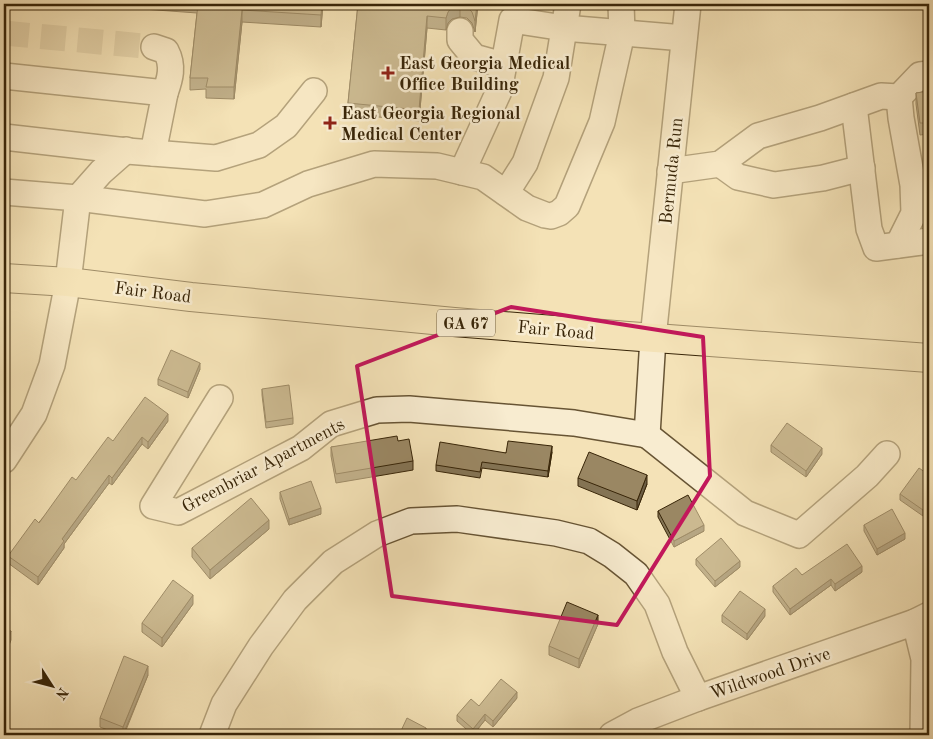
<svg xmlns="http://www.w3.org/2000/svg" width="933" height="739" font-family="'Old Standard TT',serif">
<style>
.lines{fill:none;stroke-linecap:round;stroke-linejoin:round}
.minor-tunnel{stroke:#cebc94;stroke-width:25;stroke-dasharray:25 12;stroke-linecap:butt}
.minor-casing{stroke:#675434;stroke-width:28}
.major-casing{stroke:#382508;stroke-width:30}
.minor{stroke:#f8ecd0;stroke-width:25}
.major{stroke:#f4e2b7;stroke-width:28}
.wall{fill:#847455;stroke:#382508}
.shaded-wall{fill:#6c5e45;stroke:#382508}
.building{fill:#9a8763;stroke:#382508}
.marked{fill:none;stroke:#c2185b;stroke-width:4;stroke-linejoin:round}
.poi-dot{fill:#8f2418;stroke:#f8ecd0;stroke-width:2}
.labels{text-anchor:middle;stroke-width:5;stroke-linejoin:round;paint-order:stroke}
.shield{fill:#f8ecd0;stroke:#726144;stroke-width:1}
.shield-label{font-size:16px;font-weight:bold;fill:#382508}
.poi-label{font-size:18px;font-weight:bold;fill:#382508;stroke:#f8ecd0;text-anchor:start}
.street-label{font-size:18px;fill:#382508;stroke:#f8ecd0}
</style>
<rect width="100%" height="100%" fill="#f4e2b7"/>
<filter id="stains"><feTurbulence type="fractalNoise" baseFrequency=".004" numOctaves="4"/><feColorMatrix values="0 0 0 0 .2 0 0 0 0 .09 0 0 0 0 .02 0 0 0 .5 -.17"/></filter>
<radialGradient id="worn" r=".72"><stop offset=".6" stop-color="#630" stop-opacity="0"/><stop offset="1" stop-color="#630" stop-opacity=".3"/></radialGradient>
<g class="lines">
<!-- minor-tunnel -->
<polyline class="minor-tunnel" points="4,33 154,47"/>
<!-- minor casing -->
<g class="minor-casing">
<g id="minor">
<polyline points="460,31 460,40 474,57 503,65"/>
<path d="M 154,47 L 166,51 C 174,66 170,79 165,93"/>
<polyline points="4,76 165,93 153,153"/>
<polyline points="854,106 869,229 876,248 929,241"/>
<polyline points="4,137 127,151 216,158 259,145 286,126 314,91"/>
<polyline points="126,150 101,172 78,198 205,214 263,205 308,184 374,164 437,166 483,177 527,208 545,215 551,216 559,213 567,206 602,122 622,33 621,4"/>
<polyline points="720,164 738,177 774,185 823,178 862,168"/>
<polyline points="670,171 720,164 758,136 820,118 881,96 899,97 920,75 929,74"/>
<polyline points="462,172 499,91 512,20 564,28 684,38"/>
<polyline points="4,192 78,198 68,282 52,365 34,414 4,460"/>
<polyline points="506,193 525,163 556,78 568,4"/>
<polyline points="898,245 914,213 913,185 901,118 899,97"/>
<polyline points="220,398 153,506 178,512 301,448 331,424 377,410 409,409 574,423 647,435"/>
<polyline points="647,435 653,338 688,4"/>
<polyline points="647,435 745,513 799,535 867,476 887,454"/>
<polyline points="915,622 924,659 923,735"/>
<polyline points="212,735 224,704 261,646 295,600 333,562 377,534 411,521 457,519 556,533 589,541 612,555 636,574 657,604 675,652 698,698"/>
<polyline points="612,735 638,721 698,698 915,622 929,615"/>
</g>
</g>
<!-- major casing -->
<g class="major-casing">
<polyline id="major" points="4,278 68,282 191,297 454,322 628,336 929,358"/>
</g>
<!-- minor -->
<use href="#minor" class="minor"/>
<!-- major -->
<use href="#major" class="major"/>
</g>
<!-- wall -->
<g class="wall">
<polygon points="75,4 323,4 321,27 242,22 234,99 206,98 206,89 190,90 190,78 197,13"/>
<polygon points="358,4 478,4 475,32 472,23 467,18 460,17 452,19 448,23 446,30 427,28 419,121 348,114 348,103"/>
<polygon points="929,91 929,139 928,134 920,135 916,104 916,93"/>
<polygon points="929,192 929,217 927,217 927,206"/>
<polygon points="200,369 188,398 158,385 158,379"/>
<polygon points="262,389 293,418 293,424 266,428 262,395"/>
<polygon points="168,421 148,449 142,444 112,485 109,483 64,544 64,548 38,585 8,563 8,556 113,441"/>
<polygon points="929,431 929,462 925,461 925,455"/>
<polygon points="398,441 413,461 413,470 336,483 331,456 331,447"/>
<polygon points="771,445 822,454 806,477 771,452"/>
<polygon points="552,452 548,477 482,468 480,478 436,471 436,465 506,453"/>
<polygon points="929,475 923,516 900,500 900,494"/>
<polygon points="578,478 647,484 637,510 578,486"/>
<polygon points="280,492 321,514 289,525 280,499"/>
<polygon points="658,511 704,531 674,547 658,517"/>
<polygon points="864,525 905,539 877,555 864,531"/>
<polygon points="269,529 210,579 192,557 192,548"/>
<polygon points="696,559 740,567 715,587 696,565"/>
<polygon points="862,572 835,591 831,585 790,615 773,592 773,586 802,575"/>
<polygon points="193,604 162,647 142,632 142,623"/>
<polygon points="722,615 765,616 747,640 722,622"/>
<polygon points="598,624 579,668 549,655 549,646"/>
<polygon points="148,675 124,735 121,735 100,727 100,718"/>
<polygon points="517,698 493,727 485,720 473,735 457,721 457,715 479,706"/>
</g>
<!-- shaded-wall -->
<g class="shaded-wall">
<polygon points="322,4 323,4 321,27 321,15"/>
<polygon points="477,4 478,4 475,32 475,21"/>
<polygon points="460,5 460,17 452,19 448,23 446,30 446,18 448,12 452,7"/>
<polygon points="242,10 242,22 234,99 234,87"/>
<polygon points="427,16 427,28 419,121 419,110"/>
<polygon points="200,363 200,369 188,398 188,392"/>
<polygon points="168,414 168,421 148,449 148,442"/>
<polygon points="142,437 142,444 112,485 112,478"/>
<polygon points="552,446 552,452 548,477 548,471"/>
<polygon points="822,448 822,454 806,477 806,471"/>
<polygon points="109,475 109,483 64,544 64,548 38,585 38,577 62,539"/>
<polygon points="647,475 647,484 637,510 637,501"/>
<polygon points="929,501 929,507 923,516 923,510"/>
<polygon points="321,508 321,514 289,525 289,519"/>
<polygon points="269,520 269,529 210,579 210,570"/>
<polygon points="704,525 704,531 674,547 674,541"/>
<polygon points="905,533 905,539 877,555 877,549"/>
<polygon points="740,561 740,567 715,587 715,581"/>
<polygon points="862,566 862,572 835,591 835,584"/>
<polygon points="831,579 831,585 790,615 790,609"/>
<polygon points="193,595 193,604 162,647 162,638"/>
<polygon points="7,603 7,612 4,621 4,612"/>
<polygon points="765,609 765,616 747,640 747,634"/>
<polygon points="598,615 598,624 579,668 579,659"/>
<polygon points="11,631 11,640 4,659 4,650"/>
<polygon points="148,666 148,675 123,735 123,727"/>
<polygon points="5,687 5,696 4,698 4,689"/>
<polygon points="517,692 517,698 493,727 493,721"/>
<polygon points="485,714 485,720 473,735 473,729"/>
<polygon points="426,728 426,735 423,735"/>
</g>
<!-- building -->
<g class="building">
<polygon points="198,4 322,4 321,15 242,10 234,87 206,87 208,78 190,78"/>
<polygon points="358,4 477,4 475,21 472,12 467,7 460,5 452,7 448,12 446,18 427,16 419,110 348,103"/>
<polygon points="929,91 929,127 928,123 920,123 916,93"/>
<polygon points="928,192 929,192 929,205 927,206"/>
<polygon points="171,350 200,363 188,392 158,379"/>
<polygon points="289,385 293,418 266,422 262,389"/>
<polygon points="145,397 168,414 148,442 142,437 112,478 109,475 62,539 64,541 38,577 8,556 35,519 39,523 72,477 76,480 108,437 113,441"/>
<polygon points="787,423 822,448 806,471 771,445"/>
<polygon points="929,431 929,456 925,455"/>
<polygon points="397,436 398,441 409,439 413,461 336,474 331,447"/>
<polygon points="508,441 552,446 548,471 482,462 480,472 436,465 440,442 506,453"/>
<polygon points="589,452 647,475 637,501 578,478"/>
<polygon points="919,468 929,475 929,501 923,510 900,494"/>
<polygon points="311,481 321,508 289,519 280,492"/>
<polygon points="688,495 704,525 674,541 658,511"/>
<polygon points="251,498 269,520 210,570 192,548"/>
<polygon points="892,509 905,533 877,549 864,525"/>
<polygon points="721,538 740,561 715,581 696,559"/>
<polygon points="847,544 862,566 835,584 831,579 790,609 773,586 796,568 802,575"/>
<polygon points="173,580 193,595 162,638 142,623"/>
<polygon points="740,591 765,609 747,634 722,615"/>
<polygon points="4,602 7,603 4,612"/>
<polygon points="567,602 598,615 579,659 549,646"/>
<polygon points="4,628 11,631 4,650"/>
<polygon points="124,656 148,666 123,727 100,718"/>
<polygon points="501,679 517,692 493,721 485,714 473,729 457,715 471,699 479,706"/>
<polygon points="407,718 426,728 423,735 399,735"/>
</g>
<!-- marked area -->
<path d="M0 0H933V739H0ZM 511,307 L 703,337 L 710,476 L 617,625 L 392,596 L 357,366 Z" fill="#f4e2b7" fill-opacity=".55" fill-rule="evenodd"/>
<path class="marked" d="M 511,307 L 703,337 L 710,476 L 617,625 L 392,596 L 357,366 Z"/>
<!-- markers -->
<g class="poi-dot">
<path d="M385.5 65.5h5v5h5v5h-5v5h-5v-5h-5v-5h5z"/>
<path d="M327.5 115.5h5v5h5v5h-5v5h-5v-5h-5v-5h5z"/>
</g>
<g class="labels">
<!-- shield labels -->
<rect class="shield" x="437" y="309.5" width="58" height="27" rx="4"/>
<g class="shield-label">
<text x="466" y="329">GA 67</text>
</g>
<!-- poi labels -->
<g class="poi-label">
<text x="399" y="69">East Georgia Medical<tspan x="399" dy="21">Office Building</tspan></text>
<text x="341" y="119">East Georgia Regional<tspan x="341" dy="21">Medical Center</tspan></text>
</g>
<!-- street labels -->
<g class="street-label">
<text transform="translate(671 171) rotate(-84)" y="6">Bermuda Run</text>
<text transform="translate(153 292) rotate(7)" y="6">Fair Road</text>
<text transform="translate(556 330) rotate(5)" y="6">Fair Road</text>
<text transform="translate(263 465) rotate(-28)" y="6">Greenbriar Apartments</text>
<text transform="translate(770 673) rotate(-19)" y="6">Wildwood Drive</text>
</g>
</g>
<!-- margin -->
<rect width="933" height="739" fill="none" stroke="#f4e2b7" stroke-width="20"/>
<rect x="5" y="5" width="923" height="729" fill="none" stroke="#382508" stroke-width="2.5"/>
<rect x="10" y="10" width="913" height="719" fill="none" stroke="#382508"/>
<!-- north arrow -->
<g transform="translate(52 686) rotate(126)" stroke="#f8ecd0" stroke-width="4" paint-order="stroke">
<path d="M0-4L9 19L0 12L-9 19Z" fill="#382508"/>
<text y="-8" font-size="14" font-weight="bold" text-anchor="middle" fill="#382508">N</text>
</g>
<rect width="100%" height="100%" filter="url(#stains)"/>
<rect width="100%" height="100%" fill="url(#worn)"/>
</svg>
